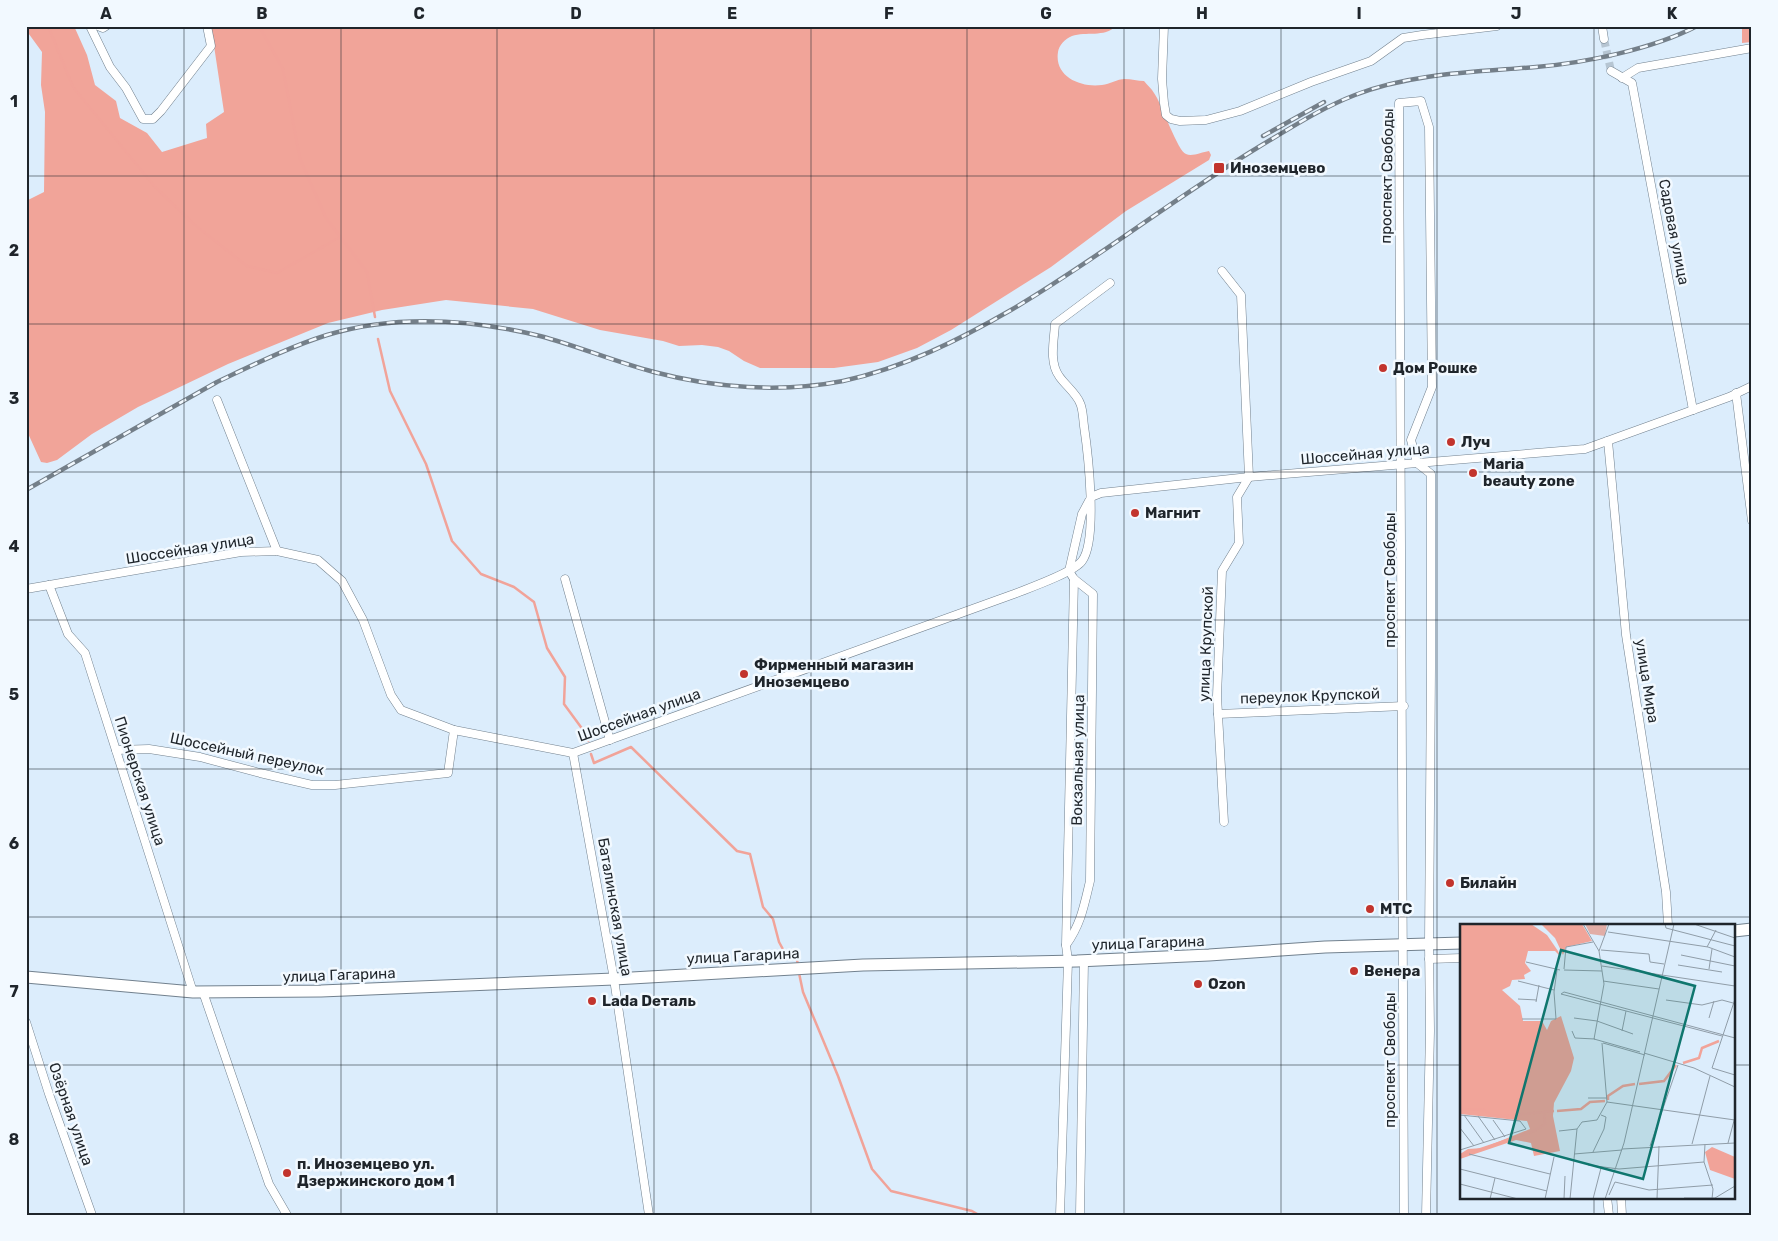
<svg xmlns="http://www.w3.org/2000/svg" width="1778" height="1241" font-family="Rubik,sans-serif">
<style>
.forest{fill:#f1a499}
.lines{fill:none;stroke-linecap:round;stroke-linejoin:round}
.stream{stroke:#f1a399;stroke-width:2.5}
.minor-tunnel{stroke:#b6c5d2;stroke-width:8;stroke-dasharray:8 4;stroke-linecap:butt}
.minor-casing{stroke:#72818e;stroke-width:9}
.secondary-casing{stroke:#72818e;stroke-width:13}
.minor{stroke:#fff;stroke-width:8}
.secondary{stroke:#fff;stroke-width:11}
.rail-casing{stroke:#747f89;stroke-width:4.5}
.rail{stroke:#f2f9ff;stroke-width:2.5;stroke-dasharray:8;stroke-linecap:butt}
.grid{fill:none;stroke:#1f252b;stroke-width:1;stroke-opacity:0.55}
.poi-dot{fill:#c2342d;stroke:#f2f9ff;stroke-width:2}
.labels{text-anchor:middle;stroke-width:5;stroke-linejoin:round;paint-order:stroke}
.poi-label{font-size:15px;font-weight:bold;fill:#1f252b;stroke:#f2f9ff;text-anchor:start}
.street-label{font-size:15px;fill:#1f252b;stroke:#f2f9ff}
.inset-river{fill:none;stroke:#f1a399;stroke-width:2.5}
.inset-road{fill:none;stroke:#909da8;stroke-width:1}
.view{fill:#0f766e;fill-opacity:0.15;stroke:#0f766e;stroke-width:2.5}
.inset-edge{fill:none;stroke:#1f252b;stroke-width:2.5}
.neatline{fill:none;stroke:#1f252b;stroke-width:2}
.grid-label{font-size:16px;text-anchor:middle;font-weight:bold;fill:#1f252b}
</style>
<rect width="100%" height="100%" fill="#dcedfc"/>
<!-- forest -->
<g class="forest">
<path d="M 26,26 L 74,26 L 87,55 L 95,85 L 116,101 L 120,118 L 147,133 L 162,152 L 207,138 L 206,124 L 224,112 L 211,26 L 1116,26 C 1104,38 1086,31 1072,36 C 1065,39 1059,45 1058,52 C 1054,77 1081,88 1102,85 C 1110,84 1117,79 1125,79 C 1131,79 1138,81 1144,81 C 1147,85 1152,89 1154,93 C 1161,102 1178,152 1186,154 C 1192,157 1202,152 1209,151 L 1211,155 L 1209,160 L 1126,211 L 1051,267 L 951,330 L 917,348 L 878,362 L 834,368 L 760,368 L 744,361 L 729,351 L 718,347 L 702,345 L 679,346 L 663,341 L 600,330 L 533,309 L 446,300 L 382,310 L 328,323 L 228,364 L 138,407 L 92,434 L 57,460 L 47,463 L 41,462 L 26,429 L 26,201 L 44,192 L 45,112 L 41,85 L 42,52 L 26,30 Z"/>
<polygon points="1746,26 1752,26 1752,42 1742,43 1742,29"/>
</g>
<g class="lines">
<!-- stream -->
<g class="stream">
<polyline points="48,26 73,87 155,187 196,226 247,266 277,273 340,237"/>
<polyline points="259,26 283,69 300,159 326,218 367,272 375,317"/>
<polyline points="378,339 390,391 426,464 452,541 481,574 514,587 534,602 547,648 565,677 564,704 586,734 588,741"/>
<polyline points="591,754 594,763 631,747 737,851 750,854 763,907 773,919 779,942 785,953 796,955 798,965"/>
<polyline points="799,973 803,992 838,1076 872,1169 891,1191 972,1211 979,1215"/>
</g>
<!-- minor-tunnel -->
<polyline class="minor-tunnel" points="1604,39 1611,71"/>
<!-- minor casing -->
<g class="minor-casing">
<g id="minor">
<polyline points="90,26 110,67 126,88 143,119 153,119 161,111 211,46 207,26"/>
<polyline points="98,26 103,28 106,26"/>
<polyline points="1164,26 1162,79 1164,103 1166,115 1171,119 1180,121 1206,120 1240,111 1311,82 1371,61 1403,38 1422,35 1497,26"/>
<polyline points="1602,26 1604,39"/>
<polyline points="1611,71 1632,83 1693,410"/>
<polyline points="1622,78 1638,68 1752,48"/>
<polyline points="1222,271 1241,295 1249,477 1237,497 1239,543 1222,571 1217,696 1224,822"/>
<polyline points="1736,393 1752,521"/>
<polyline points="217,400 277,551"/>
<polyline points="1608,441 1626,635 1666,892 1668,925"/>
<polyline points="1091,497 1101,493 1249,477 1585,449 1729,397 1752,386"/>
<polyline points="565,579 610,740"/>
<polyline points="49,585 68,634 85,653 193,992"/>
<path d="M 26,589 L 241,552 L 277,551 L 318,560 L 342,581 L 363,620 L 391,695 L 401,710 L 454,730 L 573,753 L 1014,594 C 1029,588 1073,573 1082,561 C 1098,540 1088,453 1084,426 C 1083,419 1083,409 1080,403 C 1076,393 1065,385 1059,376 C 1049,362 1054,341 1055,324 L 1110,283"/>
<polyline points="1218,714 1404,706"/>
<polyline points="116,750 149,749 200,757 260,773 312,785 335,785 448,773 454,730"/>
<polyline points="573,753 614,979 649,1215"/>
<path d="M 1066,945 C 1081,924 1084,906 1090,881 L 1093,594 L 1074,579 L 1069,571 L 1082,514 L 1089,501"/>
<polyline points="1429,959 1462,958"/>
<polyline points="203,992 269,1184 287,1215"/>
<polyline points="26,1022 49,1094 92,1215"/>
<polyline points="1607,1197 1609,1215"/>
<polyline points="1621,1197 1622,1215"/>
<polyline points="1060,1215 1068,961 1066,945 1074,579"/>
<polyline points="1080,1215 1084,961"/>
<path d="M 1404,1215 C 1404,844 1403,473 1399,103 L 1421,101 L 1429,127 L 1432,387 L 1411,440 L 1417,463 L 1431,474 L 1431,668 L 1429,944 L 1430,1031 L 1426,1215"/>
</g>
</g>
<!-- secondary casing -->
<g class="secondary-casing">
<g id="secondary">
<polyline points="1734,931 1752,929"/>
<polyline points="26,977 193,992 321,991 614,979 863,965 1077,961 1209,955 1325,947 1462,943"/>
</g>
</g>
<!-- minor -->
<use href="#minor" class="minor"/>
<!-- secondary -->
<use href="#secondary" class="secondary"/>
<!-- rail casing -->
<g class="rail-casing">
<g id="rail">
<polyline points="1263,136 1324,102"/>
<path d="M 26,490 L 217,382 C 253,365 289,347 327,335 C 396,314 470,319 540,336 C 578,346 615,362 654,372 C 714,388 782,393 843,381 C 903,368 959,340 1011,310 C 1096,260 1173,199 1257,148 C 1289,129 1321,108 1355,95 C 1411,73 1477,72 1536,67 C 1585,63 1653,49 1697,26"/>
</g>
</g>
<!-- rail -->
<use href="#rail" class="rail"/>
</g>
<!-- grid -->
<path class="grid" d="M 184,26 L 184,1215M 341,26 L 341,1215M 497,26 L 497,1215M 654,26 L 654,1215M 811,26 L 811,1215M 967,26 L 967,1215M 1124,26 L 1124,1215M 1281,26 L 1281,1215M 1437,26 L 1437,1215M 1594,26 L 1594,925M 26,176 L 1752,176M 26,324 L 1752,324M 26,472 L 1752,472M 26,620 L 1752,620M 26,769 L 1752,769M 26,917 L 1752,917M 26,1065 L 1462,1065M 1734,1065 L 1752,1065M 1594,1197 L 1594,1215"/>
<!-- markers -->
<g class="poi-dot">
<rect x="1213" y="162" width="12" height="12" rx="2.5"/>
<circle cx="1383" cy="368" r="5"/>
<circle cx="1451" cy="442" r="5"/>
<circle cx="1473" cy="473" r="5"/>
<circle cx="1135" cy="513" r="5"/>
<circle cx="744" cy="674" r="5"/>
<circle cx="1450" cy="883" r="5"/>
<circle cx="1370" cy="909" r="5"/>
<circle cx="1354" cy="971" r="5"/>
<circle cx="1198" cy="984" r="5"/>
<circle cx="592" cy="1001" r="5"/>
<circle cx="287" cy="1173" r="5"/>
</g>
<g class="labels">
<!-- poi labels -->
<g class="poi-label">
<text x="1230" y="173">Иноземцево</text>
<text x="1393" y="373">Дом Рошке</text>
<text x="1461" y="447">Луч</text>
<text x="1483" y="469">Maria<tspan x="1483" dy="17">beauty zone</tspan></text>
<text x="1145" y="518">Магнит</text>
<text x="754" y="670">Фирменный магазин<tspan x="754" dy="17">Иноземцево</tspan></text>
<text x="1460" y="888">Билайн</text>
<text x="1380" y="914">МТС</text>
<text x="1364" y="976">Венера</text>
<text x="1208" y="989">Ozon</text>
<text x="602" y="1006">Lada Dеталь</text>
<text x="297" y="1169">п. Иноземцево ул.<tspan x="297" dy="17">Дзержинского дом 1</tspan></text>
</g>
<!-- street labels -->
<g class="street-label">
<text transform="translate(1387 176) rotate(-89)" y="5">проспект Свободы</text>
<text transform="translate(1674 232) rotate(79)" y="5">Садовая улица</text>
<text transform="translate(1365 454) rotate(-5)" y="5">Шоссейная улица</text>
<text transform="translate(190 549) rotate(-9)" y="5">Шоссейная улица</text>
<text transform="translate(1390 580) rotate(-90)" y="5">проспект Свободы</text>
<text transform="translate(1206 644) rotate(-88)" y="5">улица Крупской</text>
<text transform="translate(1647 681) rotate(81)" y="5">улица Мира</text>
<text transform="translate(1310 696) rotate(-2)" y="5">переулок Крупской</text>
<text transform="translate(639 715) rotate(-20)" y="5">Шоссейная улица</text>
<text transform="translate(247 754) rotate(12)" y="5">Шоссейный переулок</text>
<text transform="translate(1078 760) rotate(-89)" y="5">Вокзальная улица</text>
<text transform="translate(140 781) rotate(72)" y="5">Пионерская улица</text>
<text transform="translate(615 907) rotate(80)" y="5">Баталинская улица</text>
<text transform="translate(1148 943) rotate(-2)" y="5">улица Гагарина</text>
<text transform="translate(743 956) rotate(-3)" y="5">улица Гагарина</text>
<text transform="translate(339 975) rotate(-2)" y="5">улица Гагарина</text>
<text transform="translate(1390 1060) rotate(-90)" y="5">проспект Свободы</text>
<text transform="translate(71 1114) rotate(71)" y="5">Озёрная улица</text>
</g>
</g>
<!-- overview -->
<g transform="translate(1460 924)">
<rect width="275" height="275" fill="#dcedfc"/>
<path d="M 125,0 L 147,0 L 145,12 L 130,10 Z" fill="#e1ada6"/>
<path d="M 0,0 L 71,0 L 87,11 L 98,27 L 100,32 L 95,27 L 68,27 L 65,39 L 71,47 L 64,51 L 65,55 L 52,56 L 50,62 L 42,66 L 60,82 L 63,97 L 82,97 L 87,106 L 91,97 L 101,92 L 114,134 L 111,147 L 94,179 L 93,192 L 100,227 L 74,232 L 71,219 L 56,216 L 0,235 L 0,230 L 8,225 L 23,224 L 70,205 L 67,197 L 0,190 ZM 81,0 L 122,0 L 132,17 L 106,23 L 103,31 L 95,14 Z" fill="#f1a499"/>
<path d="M 252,223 L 275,233 L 275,255 L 250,246 L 245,228 Z" fill="#f1a399"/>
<path class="inset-river" d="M 223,139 L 239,134 L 242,124 L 259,117M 179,160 L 204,157 L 216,141M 148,176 L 148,172 L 163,162 L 175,160M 0,185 L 25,186 L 30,191 L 43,192 L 94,187M 97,187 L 121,185 L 130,178 L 145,177M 0,232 L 74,207 L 85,200 L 84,189"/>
<path class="inset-road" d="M 123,0 L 139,27M 205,0 L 206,4 L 275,22M 234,0 L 275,14M 148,8 L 248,23 L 275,33M 247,23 L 256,6M 141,26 L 189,30 L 190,38 L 204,40M 221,31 L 275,42M 66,38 L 100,46M 218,41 L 262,48M 142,42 L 275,62M 104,45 L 106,23 L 133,18M 249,45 L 252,25M 104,46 L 142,47M 58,57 L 94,66M 143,57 L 199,65M 101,70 L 104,68 L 275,114M 101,70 L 262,112M 58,75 L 77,76M 275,75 L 252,144 L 275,151M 206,76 L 242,81 L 262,76 L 273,79M 76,78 L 79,61M 114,94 L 137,97 L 173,110M 249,94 L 254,77M 62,95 L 96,95 L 94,68 L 97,46M 112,107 L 115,114 L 135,115M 162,107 L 166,87M 134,115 L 144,60 L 139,27 L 149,0M 134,115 L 180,128M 143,119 L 185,131M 184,129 L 234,144 L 275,163M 128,174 L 147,174M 147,178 L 275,196M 0,191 L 60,197 L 66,205 L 0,226M 4,191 L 24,219M 18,192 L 35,216M 33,196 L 45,213M 0,204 L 14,222M 99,207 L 117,205M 268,219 L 275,193M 232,220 L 250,152M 245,220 L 244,238 L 253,265 L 252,275M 190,222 L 218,141M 162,225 L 275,219M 133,228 L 144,205 L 146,193 L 141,191M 9,230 L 90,250M 114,230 L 162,226M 128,241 L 159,245 L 244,238M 0,245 L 87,267M 0,260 L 58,275M 149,271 L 155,258 L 189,266 L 253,261M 224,274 L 255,274 L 275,262M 30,275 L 35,254M 85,275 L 94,233M 104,275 L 105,252M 110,275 L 117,205 L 122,198 L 137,196 L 147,178 L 142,119M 133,275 L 141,244M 145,275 L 164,219 L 214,0M 197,275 L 199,222"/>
<path class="view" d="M 101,26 L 235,62 L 183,255 L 49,219 Z"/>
<rect width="275" height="275" class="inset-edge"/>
</g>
<!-- border -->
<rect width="1778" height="1241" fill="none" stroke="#f2f9ff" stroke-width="55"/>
<rect x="28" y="28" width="1722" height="1186" class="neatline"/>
<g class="grid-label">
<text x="106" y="19">A</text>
<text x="262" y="19">B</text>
<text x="419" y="19">C</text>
<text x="576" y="19">D</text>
<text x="732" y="19">E</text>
<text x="889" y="19">F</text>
<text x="1046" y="19">G</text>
<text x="1202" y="19">H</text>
<text x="1359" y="19">I</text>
<text x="1516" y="19">J</text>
<text x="1672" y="19">K</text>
<text x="14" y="107">1</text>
<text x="14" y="256">2</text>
<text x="14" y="404">3</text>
<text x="14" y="552">4</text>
<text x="14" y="700">5</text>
<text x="14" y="849">6</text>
<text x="14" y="997">7</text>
<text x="14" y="1145">8</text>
</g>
</svg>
